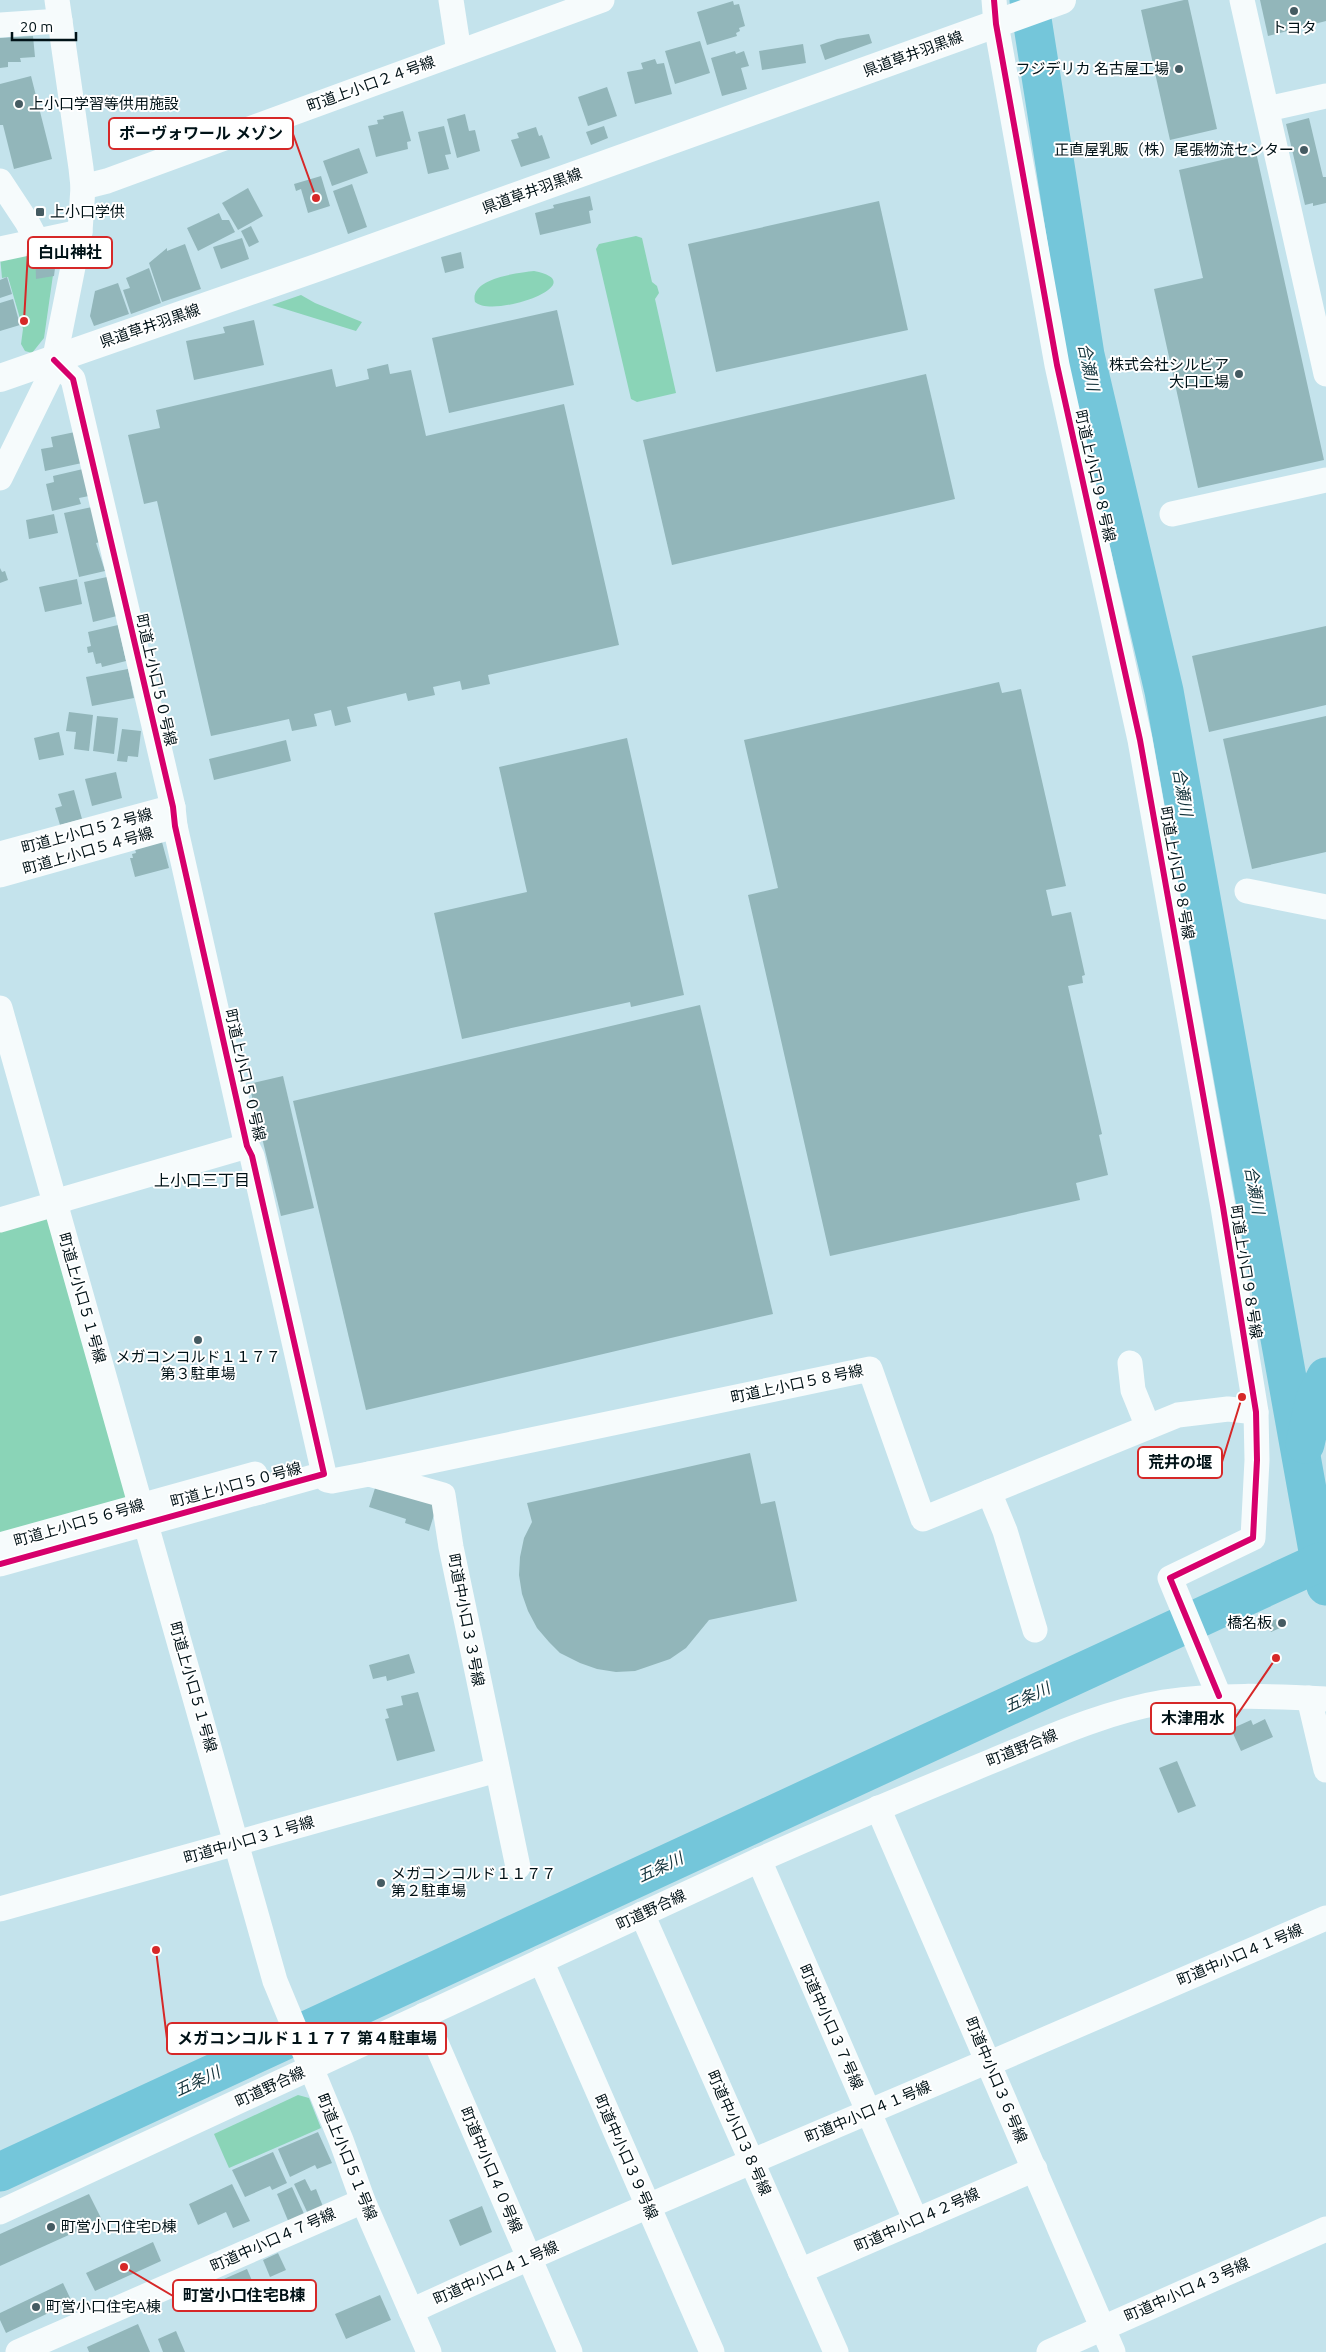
<svg xmlns="http://www.w3.org/2000/svg" width="1326" height="2352" font-family="Ubuntu,'Noto Sans JP',sans-serif">
<style>
.green{fill:#8ad4b7}
.lines{fill:none;stroke-linecap:round;stroke-linejoin:round}
.river{stroke:#74c6da;stroke-width:39}
.building{fill:#92b6ba}
.minor{stroke:#f6fbfc;stroke-width:25}
.major{stroke:#f6fbfc;stroke-width:28}
.cycleway-casing{stroke:#fff;stroke-width:9}
.cycleway{stroke:#d6006c;stroke-width:6}
.poi-dot{fill:#455b62;stroke:#fff;stroke-width:2}
.labels{text-anchor:middle;stroke-width:4;stroke-linejoin:round;paint-order:stroke}
.poi-label{font-size:15px;fill:#001217;stroke:#fff;text-anchor:start}
.street-label{font-size:15px;fill:#001217;stroke:#fff}
.water-label{font-size:16px;font-style:italic;fill:#13333b;stroke:#fff}
.neighbourhood-label{font-size:16px;fill:#001217;stroke:#fff}
.leader{fill:none;stroke:#d62828;stroke-width:2}
.callout-dot{fill:#d62828;stroke:#fff;stroke-width:2}
.callout{fill:#fff;stroke:#d62828;stroke-width:2}
.callout-label{font-size:16px;text-anchor:middle;font-weight:bold;fill:#001217}
</style>
<rect width="100%" height="100%" fill="#c4e3ec"/>
<!-- green -->
<g class="green">
<polygon points="636,236 642,238 652,282 657,286 659,293 655,299 676,393 637,402 631,399 596,249 599,244"/>
<polygon points="34,249 56,254 44,338 32,353 25,351 21,344 23,329 8,277 2,278 0,256"/>
<path d="M 534,271 C 596,283 493,319 475,302 C 469,278 518,273 534,271 Z"/>
<polygon points="301,295 315,303 362,322 356,331 272,305"/>
<polygon points="44,1217 51,1220 130,1502 0,1539 0,1229"/>
<polygon points="298,2095 309,2098 321,2128 229,2168 214,2134"/>
</g>
<g class="lines">
<!-- river -->
<g class="river">
<polyline points="1029,0 1085,355 1164,691 1320,1562 1326,1586"/>
<polyline points="1305,1444 1315,1399 1326,1377"/>
<polyline points="0,2172 1320,1562"/>
</g>
</g>
<!-- building -->
<g class="building">
<polygon points="1184,0 1188,0 1217,129 1170,140 1141,10"/>
<polygon points="1260,0 1326,0 1326,21 1268,36"/>
<polygon points="733,1 734,5 739,4 745,26 739,28 740,31 736,33 737,36 707,45 697,12"/>
<polygon points="869,34 872,43 825,60 820,45 837,39"/>
<polygon points="33,36 35,57 20,58 21,62 8,62 8,67 0,68 0,38"/>
<polygon points="700,41 710,73 675,84 665,51"/>
<polygon points="803,44 806,63 762,70 759,51"/>
<polygon points="735,51 736,54 744,51 749,66 741,68 747,89 722,96 711,58"/>
<polygon points="655,59 657,64 664,63 672,94 635,104 627,72 643,69 641,63"/>
<polygon points="31,76 52,159 14,169 3,125 0,125 0,84"/>
<polygon points="607,87 617,116 588,126 578,97"/>
<polygon points="403,111 411,141 407,142 408,149 376,157 368,126 378,124 377,120 384,119 383,116"/>
<polygon points="465,114 469,131 475,130 480,151 457,158 447,119"/>
<polygon points="1309,118 1323,177 1326,177 1326,203 1313,206 1313,203 1305,205 1286,124"/>
<polygon points="444,126 451,154 445,155 449,169 428,174 418,132"/>
<polygon points="604,126 608,138 591,145 586,132"/>
<polygon points="536,127 539,136 542,135 550,158 521,167 511,140 519,138 517,133"/>
<polygon points="359,148 368,173 332,186 323,161"/>
<polygon points="1256,152 1324,460 1198,488 1154,289 1203,278 1179,170"/>
<polygon points="321,176 330,206 308,213 301,189 296,191 294,184"/>
<polygon points="352,184 367,227 348,234 333,191"/>
<polygon points="248,188 263,216 238,230 222,203"/>
<polygon points="590,196 593,210 589,211 591,223 540,235 535,213 554,208 553,205"/>
<polygon points="879,201 908,330 716,372 688,244"/>
<polygon points="219,213 222,220 229,220 235,232 198,251 187,228"/>
<polygon points="251,226 259,242 249,247 241,231"/>
<polygon points="242,238 249,259 221,269 213,247"/>
<polygon points="185,244 201,289 162,302 149,263 167,248 167,251"/>
<polygon points="35,248 50,248 57,253 54,276 36,279"/>
<polygon points="461,252 464,268 445,273 441,257"/>
<polygon points="149,268 161,303 131,314 123,290 130,288 126,278"/>
<polygon points="7,277 12,294 0,298 0,280"/>
<polygon points="118,283 129,314 94,326 90,316 95,291"/>
<polygon points="13,299 20,325 0,331 0,303"/>
<polygon points="557,310 574,385 449,413 432,338"/>
<polygon points="254,320 264,365 194,380 186,341 225,333 223,327"/>
<polygon points="388,364 390,374 411,370 426,436 564,404 619,645 488,675 490,684 462,690 460,681 433,687 435,695 408,701 406,693 347,707 351,722 335,726 331,710 314,714 317,726 292,731 289,719 211,736 157,501 144,504 128,435 160,428 156,410 332,369 336,387 369,379 367,369"/>
<polygon points="926,374 955,499 672,565 643,440"/>
<polygon points="75,432 82,463 45,471 41,449 53,447 51,437"/>
<polygon points="83,469 89,496 79,498 81,504 52,511 46,484 54,482 53,476"/>
<polygon points="92,507 100,542 96,543 105,571 79,577 64,513"/>
<polygon points="54,514 58,533 29,539 26,520"/>
<polygon points="0,568 2,572 5,571 8,580 0,583"/>
<polygon points="107,577 117,616 93,622 84,582"/>
<polygon points="77,579 82,604 45,612 39,587"/>
<polygon points="118,625 126,661 102,667 101,663 96,664 93,652 88,653 87,647 91,646 88,632"/>
<polygon points="1326,626 1326,705 1209,732 1192,656"/>
<polygon points="128,669 134,698 92,706 86,677"/>
<polygon points="999,682 1002,693 1021,689 1066,886 1046,890 1052,916 1071,912 1085,975 1082,976 1083,983 1068,986 1102,1134 1099,1135 1108,1175 1076,1183 1080,1200 830,1256 748,895 778,888 744,740"/>
<polygon points="69,712 93,715 89,751 74,749 76,732 66,731"/>
<polygon points="97,716 118,718 114,754 93,751"/>
<polygon points="1326,716 1326,852 1252,869 1223,739"/>
<polygon points="122,729 141,731 138,757 128,756 127,762 117,761"/>
<polygon points="59,732 64,755 39,760 34,738"/>
<polygon points="627,738 684,995 631,1007 630,1002 462,1039 434,913 527,892 499,767"/>
<polygon points="286,740 291,761 214,780 209,759"/>
<polygon points="116,772 122,798 92,806 85,779"/>
<polygon points="74,790 82,819 60,825 55,808 62,806 58,794"/>
<polygon points="162,842 169,868 135,877 130,858 133,858 132,854 136,853 135,849"/>
<polygon points="700,1005 773,1314 366,1410 293,1101"/>
<polygon points="283,1076 314,1208 281,1216 249,1084"/>
<polygon points="750,1453 761,1504 775,1501 797,1601 709,1620 686,1648 670,1659 635,1671 616,1672 597,1669 580,1663 560,1653 549,1642 537,1628 528,1611 522,1594 519,1575 520,1557 524,1538 532,1522 527,1503"/>
<polygon points="376,1485 437,1505 429,1531 405,1523 406,1519 369,1507"/>
<polygon points="1276,1619 1280,1628 1271,1632 1268,1623"/>
<polygon points="409,1654 415,1673 387,1681 386,1676 373,1679 369,1665"/>
<polygon points="418,1692 435,1751 397,1761 385,1719 389,1718 386,1709 403,1705 401,1696"/>
<polygon points="1265,1719 1273,1737 1241,1751 1231,1729 1251,1720 1253,1725"/>
<polygon points="1177,1761 1196,1806 1178,1813 1159,1768"/>
<polygon points="318,2132 332,2163 317,2169 315,2165 290,2177 278,2149"/>
<polygon points="273,2152 287,2183 272,2190 270,2186 245,2197 232,2170"/>
<polygon points="305,2179 311,2191 316,2189 324,2209 309,2216 294,2184"/>
<polygon points="232,2184 250,2221 233,2228 226,2212 198,2225 189,2204"/>
<polygon points="292,2187 305,2216 289,2223 277,2194"/>
<polygon points="89,2194 102,2220 0,2266 0,2234"/>
<polygon points="482,2206 492,2232 460,2246 449,2220"/>
<polygon points="153,2242 161,2261 95,2291 86,2273"/>
<polygon points="278,2253 286,2270 270,2277 263,2260"/>
<polygon points="247,2269 259,2297 229,2309 217,2282"/>
<polygon points="63,2283 72,2302 6,2333 0,2320 0,2313"/>
<polygon points="380,2295 391,2320 346,2339 335,2314"/>
<polygon points="138,2324 150,2352 89,2352 87,2347"/>
<polygon points="176,2331 185,2352 163,2352 158,2339"/>
</g>
<g class="lines">
<!-- minor -->
<g class="minor">
<polyline points="451,0 459,52"/>
<polyline points="994,0 996,24 1057,365 1140,740 1223,1207 1256,1412 1257,1460 1253,1538 1170,1578 1219,1696"/>
<polyline points="1242,0 1326,374"/>
<polyline points="0,25 60,21"/>
<polyline points="1267,109 1326,96"/>
<polyline points="0,181 27,222 37,241"/>
<polyline points="83,187 107,181 602,0"/>
<polyline points="0,249 80,232"/>
<polyline points="0,478 52,372 80,232 83,187 81,168 57,0"/>
<polyline points="1172,514 1326,480"/>
<polyline points="0,854 173,807"/>
<polyline points="0,875 175,826"/>
<polyline points="1247,891 1326,907"/>
<polyline points="0,1008 275,1981 341,2140 363,2201 429,2352"/>
<polyline points="0,1220 55,1204 68,1198 247,1146"/>
<polyline points="1130,1363 1133,1390 1148,1427"/>
<polyline points="324,1474 327,1480 332,1481 369,1474 443,1495 451,1547 518,1867"/>
<polyline points="369,1474 870,1369 923,1519 1178,1415 1228,1409 1256,1412"/>
<polyline points="989,1492 1005,1531 1035,1630"/>
<polyline points="0,1545 255,1474 260,1492"/>
<polyline points="0,1564 324,1474 252,1156 247,1146 175,826 173,807 73,379 54,360"/>
<polyline points="1309,1698 1326,1770"/>
<polyline points="878,1808 1113,2352"/>
<polyline points="759,1860 916,2221"/>
<polyline points="0,1909 497,1770"/>
<polyline points="642,1914 836,2352"/>
<polyline points="541,1961 712,2352"/>
<polyline points="424,2015 570,2352"/>
<path d="M 0,2212 L 759,1860 C 836,1826 914,1793 992,1761 C 1048,1738 1104,1712 1164,1702 C 1218,1694 1272,1696 1326,1699"/>
<polyline points="800,2271 1035,2169"/>
<path d="M 411,2311 C 600,2225 791,2145 981,2064 L 988,2064 L 1326,1918"/>
<polyline points="18,2352 363,2201"/>
<polyline points="1049,2352 1326,2229"/>
</g>
<!-- major -->
<polyline class="major" points="0,378 319,267 1062,0"/>
<!-- cycleway casing -->
<g class="cycleway-casing">
<g id="cycleway">
<polyline points="994,0 996,24 1057,365 1140,740 1223,1207 1256,1412 1257,1460 1253,1538 1170,1578 1219,1696"/>
<polyline points="0,1564 324,1474 252,1156 247,1146 175,826 173,807 73,379 54,360"/>
</g>
</g>
<!-- cycleway -->
<use href="#cycleway" class="cycleway"/>
</g>
<!-- markers -->
<g class="poi-dot">
<circle cx="1294" cy="11" r="5"/>
<circle cx="1179" cy="69" r="5"/>
<circle cx="19" cy="104" r="5"/>
<circle cx="1304" cy="150" r="5"/>
<rect x="35" y="207" width="10" height="10" rx="2.5"/>
<circle cx="1239" cy="374" r="5"/>
<circle cx="198" cy="1340" r="5"/>
<circle cx="1282" cy="1623" r="5"/>
<circle cx="381" cy="1883" r="5"/>
<circle cx="51" cy="2227" r="5"/>
<circle cx="36" cy="2307" r="5"/>
</g>
<g class="labels">
<!-- poi labels -->
<g class="poi-label">
<text x="1294" y="33" text-anchor="middle">トヨタ</text>
<text x="1169" y="74" text-anchor="end">フジデリカ 名古屋工場</text>
<text x="29" y="109">上小口学習等供用施設</text>
<text x="1294" y="155" text-anchor="end">正直屋乳販（株）尾張物流センター</text>
<text x="50" y="217">上小口学供</text>
<text x="1229" y="370" text-anchor="end">株式会社シルビア<tspan x="1229" dy="17">大口工場</tspan></text>
<text x="198" y="1362" text-anchor="middle">メガコンコルド１１７７<tspan x="198" dy="17">第３駐車場</tspan></text>
<text x="1272" y="1628" text-anchor="end">橋名板</text>
<text x="391" y="1879">メガコンコルド１１７７<tspan x="391" dy="17">第２駐車場</tspan></text>
<text x="61" y="2232">町営小口住宅D棟</text>
<text x="46" y="2312">町営小口住宅A棟</text>
</g>
<!-- street labels -->
<g class="street-label">
<text transform="translate(913 54) rotate(-20)" y="5">県道草井羽黒線</text>
<text transform="translate(371 84) rotate(-20)" y="5">町道上小口２４号線</text>
<text transform="translate(532 191) rotate(-20)" y="5">県道草井羽黒線</text>
<text transform="translate(150 326) rotate(-19)" y="5">県道草井羽黒線</text>
<text transform="translate(1095 476) rotate(77)" y="5">町道上小口９８号線</text>
<text transform="translate(156 680) rotate(77)" y="5">町道上小口５０号線</text>
<text transform="translate(87 831) rotate(-15)" y="5">町道上小口５２号線</text>
<text transform="translate(88 851) rotate(-16)" y="5">町道上小口５４号線</text>
<text transform="translate(1177 873) rotate(80)" y="5">町道上小口９８号線</text>
<text transform="translate(245 1075) rotate(77)" y="5">町道上小口５０号線</text>
<text transform="translate(1246 1272) rotate(81)" y="5">町道上小口９８号線</text>
<text transform="translate(82 1298) rotate(74)" y="5">町道上小口５１号線</text>
<text transform="translate(797 1384) rotate(-12)" y="5">町道上小口５８号線</text>
<text transform="translate(236 1485) rotate(-15)" y="5">町道上小口５０号線</text>
<text transform="translate(79 1523) rotate(-16)" y="5">町道上小口５６号線</text>
<text transform="translate(466 1620) rotate(79)" y="5">町道中小口３３号線</text>
<text transform="translate(193 1687) rotate(74)" y="5">町道上小口５１号線</text>
<text transform="translate(1022 1748) rotate(-22)" y="5">町道野合線</text>
<text transform="translate(249 1840) rotate(-16)" y="5">町道中小口３１号線</text>
<text transform="translate(651 1910) rotate(-25)" y="5">町道野合線</text>
<text transform="translate(1240 1955) rotate(-23)" y="5">町道中小口４１号線</text>
<text transform="translate(831 2027) rotate(66)" y="5">町道中小口３７号線</text>
<text transform="translate(996 2080) rotate(67)" y="5">町道中小口３６号線</text>
<text transform="translate(270 2087) rotate(-25)" y="5">町道野合線</text>
<text transform="translate(868 2112) rotate(-23)" y="5">町道中小口４１号線</text>
<text transform="translate(739 2133) rotate(66)" y="5">町道中小口３８号線</text>
<text transform="translate(347 2157) rotate(68)" y="5">町道上小口５１号線</text>
<text transform="translate(626 2157) rotate(66)" y="5">町道中小口３９号線</text>
<text transform="translate(491 2170) rotate(67)" y="5">町道中小口４０号線</text>
<text transform="translate(917 2220) rotate(-24)" y="5">町道中小口４２号線</text>
<text transform="translate(273 2240) rotate(-24)" y="5">町道中小口４７号線</text>
<text transform="translate(496 2273) rotate(-24)" y="5">町道中小口４１号線</text>
<text transform="translate(1187 2290) rotate(-24)" y="5">町道中小口４３号線</text>
</g>
<!-- water labels -->
<g class="water-label">
<text transform="translate(1089 367) rotate(78)" y="6">合瀬川</text>
<text transform="translate(1183 792) rotate(80)" y="6">合瀬川</text>
<text transform="translate(1255 1190) rotate(80)" y="6">合瀬川</text>
<text transform="translate(1027 1697) rotate(-25)" y="6">五条川</text>
<text transform="translate(660 1867) rotate(-25)" y="6">五条川</text>
<text transform="translate(197 2081) rotate(-25)" y="6">五条川</text>
</g>
<!-- neighbourhood labels -->
<g class="neighbourhood-label">
<text x="202" y="1186">上小口三丁目</text>
</g>
</g>
<!-- callouts -->
<path class="leader" d="M316 198L293 134M24 321L28 252M1242 1397L1222 1462M1276 1658L1235 1718M156 1950L167 2039M124 2267L173 2296"/>
<g class="callout-dot">
<circle cx="316" cy="198" r="5"/>
<circle cx="24" cy="321" r="5"/>
<circle cx="1242" cy="1397" r="5"/>
<circle cx="1276" cy="1658" r="5"/>
<circle cx="156" cy="1950" r="5"/>
<circle cx="124" cy="2267" r="5"/>
</g>
<g class="callout">
<rect x="109" y="118" width="184" height="31" rx="5"/>
<rect x="28" y="237" width="84" height="31" rx="5"/>
<rect x="1138" y="1447" width="84" height="31" rx="5"/>
<rect x="1151" y="1703" width="84" height="31" rx="5"/>
<rect x="167" y="2023" width="279" height="31" rx="5"/>
<rect x="173" y="2280" width="143" height="31" rx="5"/>
</g>
<g class="callout-label">
<text x="201" y="139">ボーヴォワール メゾン</text>
<text x="70" y="258">白山神社</text>
<text x="1180" y="1468">荒井の堰</text>
<text x="1193" y="1724">木津用水</text>
<text x="307" y="2044">メガコンコルド１１７７ 第４駐車場</text>
<text x="244" y="2301">町営小口住宅B棟</text>
</g>
<!-- scale -->
<path d="M12 32v8h64v-8" fill="none" stroke="#001217" stroke-width="2.5"/>
<text x="20" y="32" font-size="15" fill="#001217" stroke="#ffffff" stroke-width="4" paint-order="stroke">20 m</text>
</svg>
